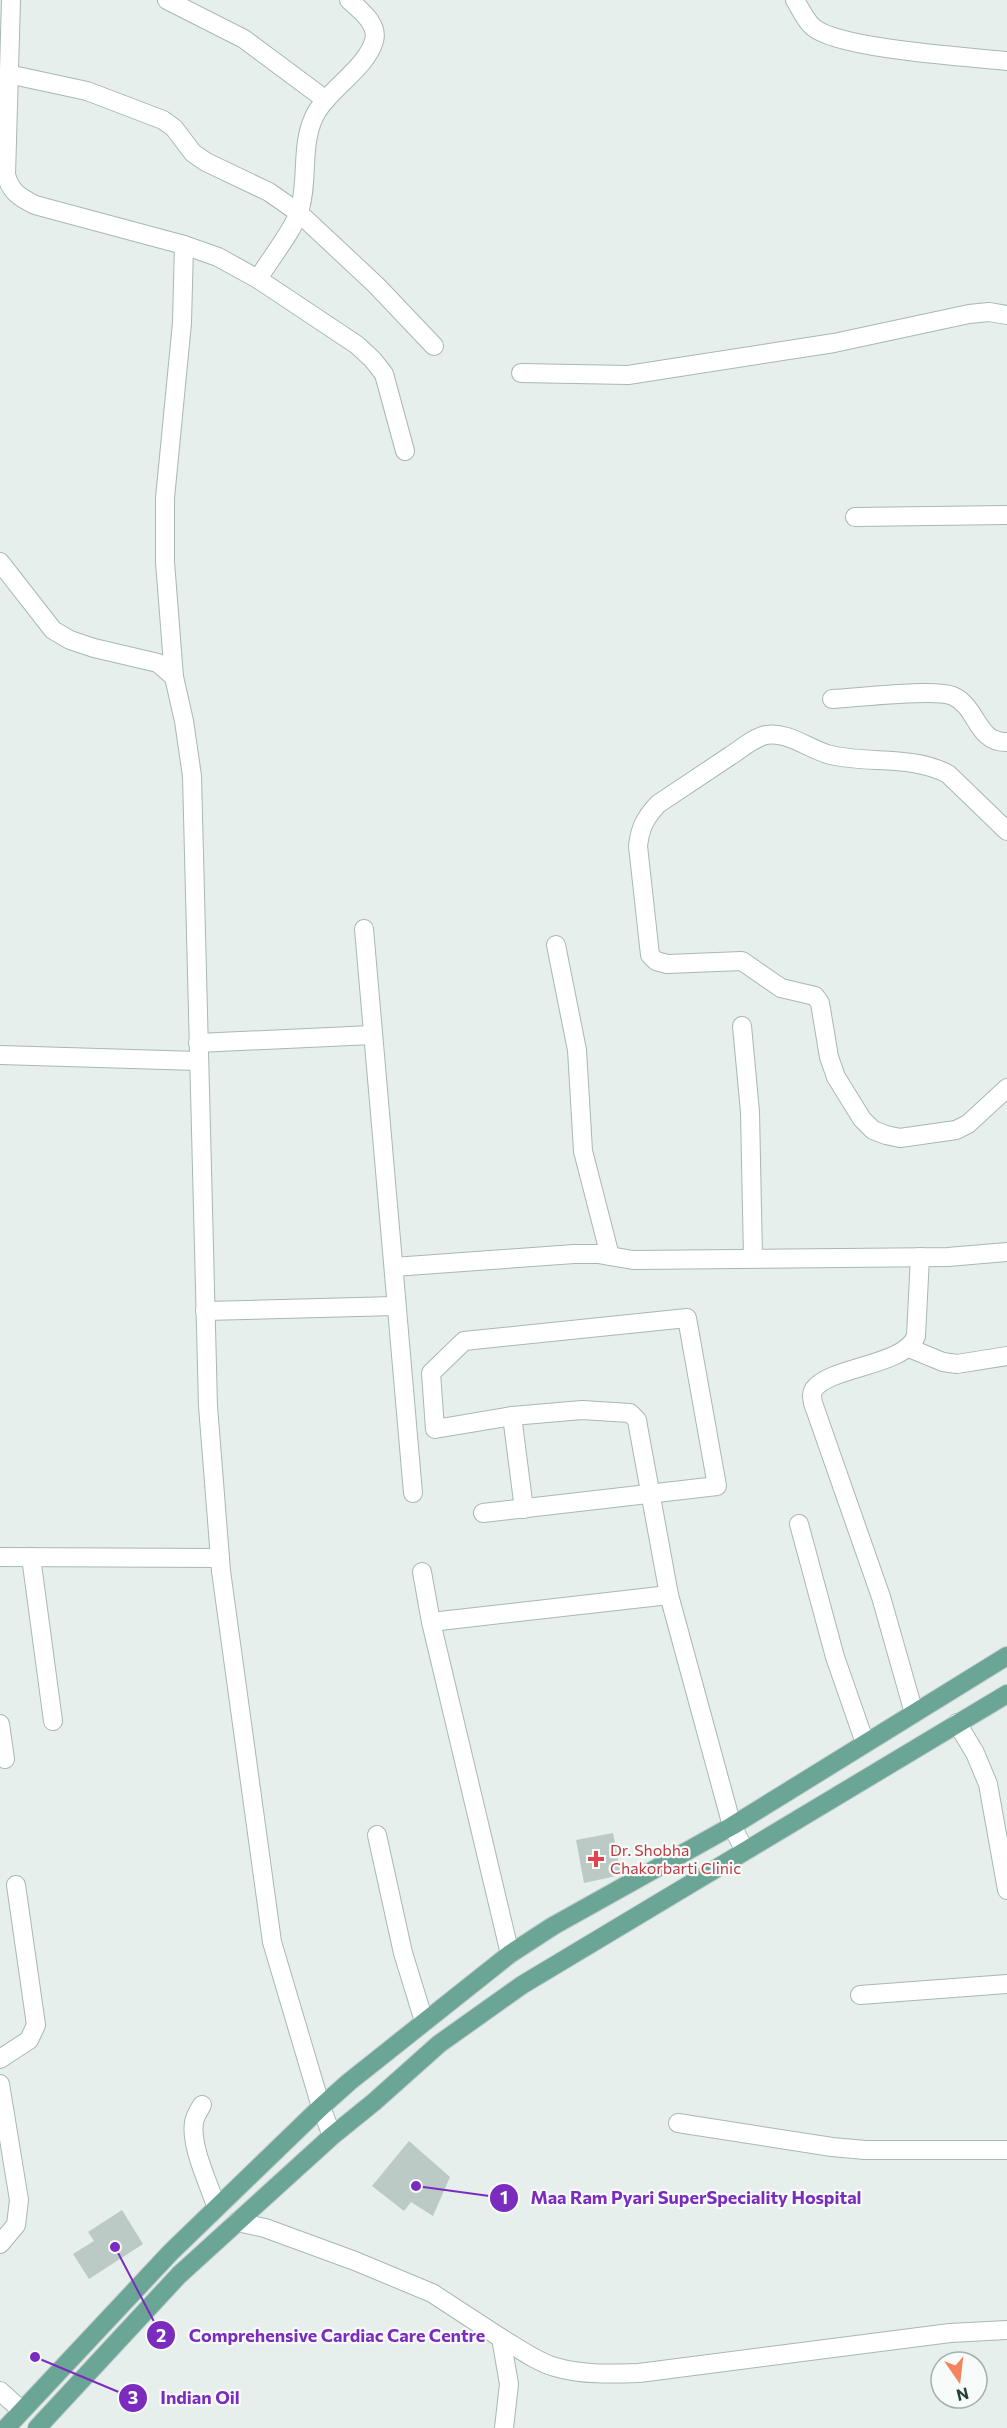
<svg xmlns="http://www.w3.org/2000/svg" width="1007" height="2428" font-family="Commissioner,sans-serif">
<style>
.building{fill:#bbcac4}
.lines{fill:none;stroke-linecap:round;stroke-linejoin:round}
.minor-casing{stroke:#a8b8b2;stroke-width:20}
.major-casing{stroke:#c2cac8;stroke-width:20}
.minor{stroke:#fff;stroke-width:18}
.major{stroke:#6aa596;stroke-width:18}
.health-dot{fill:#e0444e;stroke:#f7fbf9;stroke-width:2}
.labels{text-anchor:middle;stroke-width:4.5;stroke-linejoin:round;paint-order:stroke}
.health-label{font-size:16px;fill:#be3a42;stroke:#f7fbf9;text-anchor:start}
.leader{fill:none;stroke:#7b2cbf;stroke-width:2}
.callout-dot{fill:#7b2cbf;stroke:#f7fbf9;stroke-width:2}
.mark-label{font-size:18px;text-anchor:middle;font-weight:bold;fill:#fff}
.callout-label{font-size:18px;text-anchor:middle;font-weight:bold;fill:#7b2cbf;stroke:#f7fbf9;stroke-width:4.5;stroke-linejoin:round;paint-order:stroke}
</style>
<rect width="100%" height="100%" fill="#e6efeb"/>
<!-- building -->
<g class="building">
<polygon points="613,1833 621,1875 584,1883 576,1840"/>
<polygon points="409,2141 450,2177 433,2216 411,2202 404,2211 372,2186"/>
<polygon points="122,2210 143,2244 89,2279 73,2254 94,2241 88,2232"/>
</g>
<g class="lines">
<!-- minor casing -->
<g class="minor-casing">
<g id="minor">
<path d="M 11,0 L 6,175 C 11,192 19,197 35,205 L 184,245 L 218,257 L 258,279 L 357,345 L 373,360 L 384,374 L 405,451"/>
<polyline points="167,0 244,39 326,100"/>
<path d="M 795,0 C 800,8 805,20 813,27 C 838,49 969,57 1007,61"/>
<polyline points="8,74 87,91 163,120 174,128 193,153 206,162 269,192 299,213 376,285 434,346"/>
<path d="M 258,279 C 268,262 294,229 299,212 C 309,181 300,147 314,117 C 326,91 366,69 374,41 C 379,24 360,10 349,0"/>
<polyline points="521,373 628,375 834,343 969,314 989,312 1007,315"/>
<polyline points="855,517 1007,515"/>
<polyline points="0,562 53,630 70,640 94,648 158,663 174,677 184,721 192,776 208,1406 221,1571 272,1942 321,2107 332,2136"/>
<polyline points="174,677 165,562 165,498 182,323 184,245"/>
<path d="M 832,699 C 857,698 934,688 953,696 C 978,707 976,743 1007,742"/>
<path d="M 1007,831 L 948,774 C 910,754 866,765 827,754 C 808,748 786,731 766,735 C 753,738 741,749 730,756 C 706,772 682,788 658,804 C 645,818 640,828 638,846 L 650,955 L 656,961 L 667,964 L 742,961 L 781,988 L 815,996 L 820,1003 L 829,1057 L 836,1077 L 862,1119 L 873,1130 L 886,1135 L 900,1138 L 956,1130 L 968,1124 L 1007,1088"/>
<polyline points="364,929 413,1493"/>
<polyline points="556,945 577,1050 583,1151 610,1256"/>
<polyline points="742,1026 750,1112 753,1258"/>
<polyline points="198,1043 372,1035"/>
<polyline points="0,1055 198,1061"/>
<polyline points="394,1267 574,1254 598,1254 633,1260 948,1257 1007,1252"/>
<polyline points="205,1311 395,1306"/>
<polyline points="909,1348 943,1362 957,1364 1007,1356"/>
<polyline points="524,1509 512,1416 582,1410 630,1413 637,1420 638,1426 669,1595 732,1826 745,1851"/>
<polyline points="483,1513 717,1486 687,1318 464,1341 431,1373 435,1429 512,1416"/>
<polyline points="799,1524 835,1657 865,1743"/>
<polyline points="0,1557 220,1558"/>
<polyline points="31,1557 53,1721"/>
<polyline points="422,1572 431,1622 510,1954"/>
<polyline points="431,1622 669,1595"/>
<path d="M 914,1713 L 881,1597 L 813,1403 C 812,1398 811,1394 814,1389 C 831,1366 905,1366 916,1336 L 920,1257"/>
<polyline points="957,1723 975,1753 988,1784 1007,1890"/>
<polyline points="0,1724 5,1759"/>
<polyline points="377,1835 403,1953 424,2021"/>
<polyline points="860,1995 1007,1984"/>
<polyline points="0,2059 29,2040 36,2025 16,1885"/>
<polyline points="0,2084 19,2200 16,2225 0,2244"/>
<path d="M 202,2105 C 199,2110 195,2116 194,2122 C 190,2146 209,2184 216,2206"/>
<polyline points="678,2123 832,2147 865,2150 1007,2150"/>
<polyline points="237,2222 265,2228 355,2261 432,2293 501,2338 509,2384 504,2428"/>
<path d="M 501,2338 C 518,2348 537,2362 555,2367 C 582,2375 611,2374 639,2373 L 950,2333 L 1007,2330"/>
<polyline points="0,2391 21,2410"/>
</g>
</g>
<!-- major casing -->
<g class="major-casing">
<g id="major">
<polyline points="6,2428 171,2252 321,2107 349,2082 510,1954 553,1926 732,1826 1007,1656"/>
<polyline points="37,2428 179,2275 332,2136 374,2102 439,2044 522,1985 1007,1694"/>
</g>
</g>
<!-- minor -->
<use href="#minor" class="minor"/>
<!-- major -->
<use href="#major" class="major"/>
</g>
<!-- markers -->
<path class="health-dot" d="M593 1850h6v6h6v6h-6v6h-6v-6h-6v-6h6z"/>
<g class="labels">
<!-- health labels -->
<g class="health-label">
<text x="610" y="1856">Dr. Shobha<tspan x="610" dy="18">Chakorbarti Clinic</tspan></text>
</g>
</g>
<!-- callouts -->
<path class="leader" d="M416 2186L504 2198M115 2247L161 2335M35 2357L133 2398"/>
<g class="callout-dot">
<circle cx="416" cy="2186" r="6"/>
<circle cx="115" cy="2247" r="6"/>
<circle cx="35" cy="2357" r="6"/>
<circle cx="504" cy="2198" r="15"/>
<circle cx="161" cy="2335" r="15"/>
<circle cx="133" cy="2398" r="15"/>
</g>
<g class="mark-label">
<text x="504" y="2204">1</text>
<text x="161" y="2342">2</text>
<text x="133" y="2404">3</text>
</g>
<g class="callout-label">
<text x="696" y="2204">Maa Ram Pyari SuperSpeciality Hospital</text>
<text x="337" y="2342">Comprehensive Cardiac Care Centre</text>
<text x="200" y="2404">Indian Oil</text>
</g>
<!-- north arrow -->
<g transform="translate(959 2380) rotate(166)"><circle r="28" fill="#f7fbf9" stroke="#a3b1ad" stroke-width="1.5"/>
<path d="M0-4.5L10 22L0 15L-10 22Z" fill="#f4845f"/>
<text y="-9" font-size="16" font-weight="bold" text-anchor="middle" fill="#24423a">N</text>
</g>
</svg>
